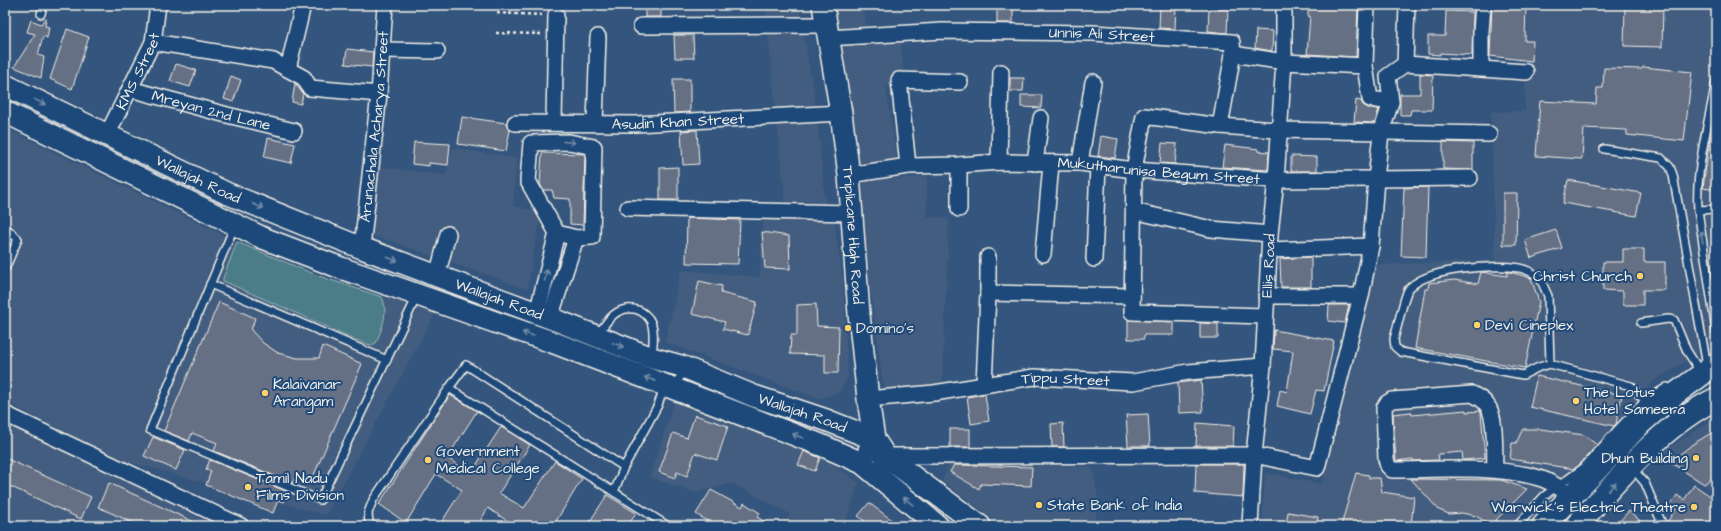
<svg xmlns="http://www.w3.org/2000/svg" width="1721" height="531" font-family="'Architects Daughter',sans-serif">
<style>
.built{fill:#435d7f}
.green{fill:#4c7d89;stroke:#a0b7b8}
.building{fill:#656f84;stroke:#f4f1e8}
.lines{fill:none;stroke-linecap:round;stroke-linejoin:round}
.service-casing{stroke:#f4f1e8;stroke-width:10}
.minor-casing{stroke:#f4f1e8;stroke-width:18}
.secondary-casing{stroke:#f4f1e8;stroke-width:24}
.primary-casing{stroke:#f4f1e8;stroke-width:25}
.path{stroke:#f4f1e8;stroke-width:2.5;stroke-dasharray:3 3;stroke-linecap:butt}
.service{stroke:#1f4a7a;stroke-width:7}
.minor{stroke:#1f4a7a;stroke-width:15}
.secondary{stroke:#1f4a7a;stroke-width:21}
.primary{stroke:#1f4a7a;stroke-width:22}
.oneway{stroke:#748da6}
.poi-dot{fill:#ffd166;stroke:#1f4a7a;stroke-width:1.5}
.labels{text-anchor:middle;stroke-width:4;stroke-linejoin:round;paint-order:stroke}
.street-label{font-size:15px;fill:#f4f1e8;stroke:#1f4a7a}
.poi-label{font-size:15px;fill:#f4f1e8;stroke:#1f4a7a;text-anchor:start}
</style>
<rect width="100%" height="100%" fill="#34557d"/>
<filter id="ink" filterUnits="userSpaceOnUse"><feTurbulence type="fractalNoise" baseFrequency=".025" numOctaves="2"/><feDisplacementMap in="SourceGraphic" scale="8" xChannelSelector="R" yChannelSelector="G"/><feConvolveMatrix kernelMatrix="1 2 1 2 8 2 1 2 1" color-interpolation-filters="sRGB"/></filter>
<g filter="url(#ink)">
<!-- built -->
<g class="built">
<polygon points="765,5 799,5 816,106 826,211 786,210"/>
<polygon points="832,5 864,5 868,44 901,42 904,84 886,87 898,167 860,171"/>
<polygon points="1527,5 1716,5 1716,349 1697,354 1654,381 1615,428 1517,526 1262,526 1265,473 1322,484 1377,265 1495,260 1491,112 1525,111 1525,58"/>
<polygon points="5,128 237,242 272,257 319,276 382,297 438,308 326,515 114,458 5,401"/>
<polygon points="453,148 517,158 513,206 541,212 527,289 373,235 369,222 371,166 446,175"/>
<polygon points="927,176 927,217 949,218 942,387 884,390 857,188 866,181"/>
<polygon points="763,211 833,213 843,280 848,378 839,393 819,399 665,342 681,270 760,277"/>
<polygon points="674,402 823,457 859,483 844,526 783,526 790,514 732,483 695,493 650,477"/>
<polygon points="1716,417 1716,493 1657,456"/>
<polygon points="5,422 217,526 5,526"/>
<polygon points="949,464 1092,467 1099,503 1093,526 1002,526 942,481"/>
</g>
<!-- green -->
<path class="green" d="M 237,242 L 319,276 L 382,297 C 389,311 382,329 376,343 L 372,345 L 366,344 L 223,281 L 223,278 Z"/>
<!-- building -->
<g class="building">
<rect x="645" y="5" width="16" height="12"/>
<rect x="997" y="5" width="16" height="18"/>
<polygon points="1308,5 1358,5 1356,57 1307,54 1310,16 1308,16"/>
<polygon points="1492,5 1526,5 1525,41 1533,41 1532,61 1490,56"/>
<polygon points="1625,5 1663,7 1662,47 1624,46"/>
<polygon points="1160,6 1176,6 1175,29 1159,28"/>
<polygon points="1209,9 1228,9 1227,33 1208,31"/>
<polygon points="1446,11 1473,12 1472,55 1440,53 1440,55 1428,54 1428,36 1445,36"/>
<polygon points="46,18 45,26 49,27 47,38 43,36 38,55 44,57 41,78 14,67 35,34 27,32 31,20 41,24"/>
<polygon points="67,29 89,37 72,89 50,79"/>
<polygon points="1256,30 1273,31 1272,51 1255,48"/>
<polygon points="674,35 693,35 694,58 675,58"/>
<polygon points="347,49 373,52 372,67 345,64"/>
<polygon points="176,64 196,70 190,87 170,81"/>
<polygon points="1643,67 1692,72 1684,141 1627,135 1627,130 1584,128 1582,159 1536,156 1540,101 1596,104 1597,88 1603,88 1604,68 1642,69"/>
<polygon points="1420,74 1433,75 1432,110 1411,110 1410,115 1400,115 1400,94 1420,94"/>
<polygon points="231,76 241,80 233,102 224,99"/>
<polygon points="1010,78 1024,78 1023,91 1010,91"/>
<polygon points="673,79 690,79 690,112 674,113"/>
<polygon points="295,83 303,94 301,104 292,102"/>
<polygon points="1021,95 1042,95 1041,108 1021,107"/>
<polygon points="1356,100 1361,101 1363,105 1368,108 1379,109 1375,123 1354,122"/>
<polygon points="462,117 506,123 510,130 506,151 458,144"/>
<polygon points="697,130 699,164 683,165 681,131"/>
<polygon points="1101,136 1118,139 1115,158 1098,156"/>
<polygon points="1710,137 1716,137 1716,190 1703,188"/>
<polygon points="268,138 295,144 291,163 264,157"/>
<polygon points="414,142 450,144 448,165 429,163 429,166 412,164"/>
<polygon points="1443,142 1473,143 1473,170 1443,169"/>
<polygon points="1162,143 1177,144 1175,164 1160,163"/>
<polygon points="1225,145 1259,149 1258,151 1269,152 1268,170 1222,167"/>
<polygon points="542,153 585,154 583,225 570,224 570,199 554,198 552,190 543,190 540,184"/>
<polygon points="1291,156 1317,157 1317,171 1291,171"/>
<polygon points="678,167 678,200 660,200 660,168"/>
<polygon points="1568,180 1641,193 1636,216 1563,203"/>
<polygon points="1428,187 1426,257 1401,256 1404,188"/>
<polygon points="1503,193 1517,193 1516,245 1503,245"/>
<polygon points="687,218 740,220 738,264 686,263"/>
<polygon points="1556,230 1562,248 1531,258 1525,240"/>
<polygon points="762,232 789,236 790,269 765,268"/>
<polygon points="1623,249 1644,249 1644,262 1665,262 1665,290 1643,290 1643,305 1623,305 1623,291 1603,290 1603,283 1600,277 1603,271 1603,262 1623,262"/>
<polygon points="1311,257 1311,287 1281,287 1280,259"/>
<polygon points="1481,272 1507,276 1507,272 1510,272 1531,278 1539,302 1525,368 1415,348 1425,289 1428,289 1429,283 1454,280 1478,284"/>
<polygon points="699,281 722,286 721,293 757,302 748,335 723,329 725,322 692,314"/>
<polygon points="219,302 255,318 251,330 263,343 278,353 297,358 319,358 323,346 362,364 310,484 295,478 292,483 214,451 217,443 192,433 189,441 164,431"/>
<polygon points="816,304 817,326 839,327 838,373 825,373 825,355 790,354 791,335 797,335 797,305"/>
<polygon points="1329,305 1349,305 1345,323 1328,321"/>
<polygon points="1128,320 1174,322 1174,335 1144,335 1144,339 1128,339"/>
<polygon points="1200,323 1218,324 1218,338 1200,338"/>
<polygon points="1274,330 1334,341 1324,391 1316,390 1310,414 1277,406 1280,390 1287,392 1293,351 1273,349"/>
<polygon points="1537,376 1622,395 1616,424 1614,426 1530,407"/>
<polygon points="1201,380 1203,412 1179,413 1178,383"/>
<polygon points="985,394 989,421 971,424 967,397"/>
<polygon points="450,395 477,411 447,458 471,473 501,427 530,445 499,493 524,508 555,461 582,479 553,526 515,526 488,508 477,526 439,526 462,490 436,474 406,523 379,504"/>
<polygon points="1466,410 1466,412 1480,411 1481,413 1485,458 1463,460 1462,452 1438,454 1439,460 1413,461 1413,459 1396,461 1393,414 1411,412 1412,415"/>
<polygon points="1148,414 1150,446 1128,446 1126,415"/>
<polygon points="695,415 728,426 717,460 695,453 687,476 677,472 675,478 659,472 673,433 687,438"/>
<polygon points="1063,423 1064,447 1052,447 1051,424"/>
<polygon points="1197,423 1234,426 1233,446 1196,446"/>
<rect x="950" y="429" width="20" height="18"/>
<polygon points="1523,429 1541,429 1584,435 1597,445 1580,464 1574,469 1510,459 1512,443 1516,443"/>
<polygon points="1716,430 1716,475 1704,484 1670,462 1693,444"/>
<polygon points="153,437 185,450 176,470 144,456"/>
<polygon points="804,451 820,458 815,471 798,465"/>
<polygon points="5,458 91,497 81,519 5,484"/>
<polygon points="210,460 288,492 284,502 278,500 273,513 206,485 211,471 206,469"/>
<polygon points="1196,464 1244,464 1243,497 1195,493"/>
<polygon points="954,465 1032,467 1031,486 981,484 979,489 950,472"/>
<polygon points="1356,473 1369,475 1369,478 1380,478 1382,492 1414,497 1411,526 1341,526"/>
<polygon points="1411,479 1501,480 1527,489 1491,525 1476,516 1462,513 1449,514 1439,510"/>
<polygon points="109,483 203,526 140,526 98,507"/>
<polygon points="1694,485 1716,500 1716,526 1668,526 1667,522 1676,509 1670,505 1677,495 1684,500"/>
<polygon points="711,490 742,507 744,503 760,513 757,517 772,526 715,526 696,514"/>
<polygon points="607,495 636,513 628,526 587,526"/>
<polygon points="869,503 900,526 871,526 858,516"/>
<polygon points="1629,511 1646,526 1615,526"/>
<polygon points="1288,512 1318,517 1316,526 1286,526"/>
</g>
<g class="lines">
<!-- service casing -->
<g class="service-casing">
<g id="service">
<polyline points="41,14 43,5"/>
<polyline points="1604,149 1661,158 1670,167 1673,175 1707,366"/>
<polyline points="1716,209 1698,210 1716,331"/>
<path d="M 1698,210 C 1695,169 1709,122 1716,81"/>
<polyline points="5,227 18,239 5,269"/>
<polyline points="234,227 150,430 320,500 417,296"/>
<polyline points="210,284 387,360"/>
<polyline points="1641,323 1668,319 1674,320 1687,351 1701,373"/>
<path d="M 598,335 C 607,320 618,304 638,310 C 643,312 649,317 651,322 C 655,332 653,345 652,356"/>
<path d="M 1550,364 L 1548,296 L 1539,276 C 1532,273 1526,269 1519,268 C 1494,264 1424,268 1408,290 C 1404,297 1397,329 1394,339 L 1395,347 L 1401,352 L 1523,375 L 1539,367 L 1550,364 L 1631,386 L 1645,401"/>
<polyline points="624,467 466,365 449,388 614,492 624,467 658,405 661,396 672,387 686,370"/>
<polyline points="1632,468 1645,483 1663,526"/>
<polyline points="614,492 668,526"/>
<polyline points="373,526 369,523 368,513 373,500 449,388"/>
<polyline points="1517,526 1544,496 1583,468 1617,430 1645,401 1667,387"/>
</g>
</g>
<!-- minor casing -->
<g class="minor-casing">
<g id="minor">
<polyline points="1367,5 1365,66 1370,99 1391,102"/>
<polyline points="641,26 826,25"/>
<path id="s1" d="M 828,38 L 942,31 L 1093,33 L 1232,42 L 1233,54 L 1284,62 L 1365,66"/>
<polyline points="153,42 273,61 304,78 310,88 379,94"/>
<polyline points="382,50 437,51"/>
<polyline points="1405,64 1407,5"/>
<polyline points="1481,68 1481,32 1483,5"/>
<polyline points="288,69 303,5"/>
<path id="s2" d="M 130,89 L 227,115 L 294,131"/>
<polyline points="554,122 556,15"/>
<path id="s3" d="M 515,123 L 635,124 L 841,113"/>
<polyline points="595,123 598,37"/>
<polyline points="1220,126 1233,54"/>
<path id="s4" d="M 107,135 L 153,42 L 158,5"/>
<polyline points="999,162 1001,72"/>
<polyline points="1035,163 1041,118"/>
<polyline points="1080,163 1093,82"/>
<polyline points="908,166 899,80 960,82"/>
<path id="s5" d="M 849,175 L 908,166 L 959,165 L 999,162 L 1080,163 L 1134,170 L 1276,180 L 1470,178"/>
<polyline points="628,208 852,213"/>
<polyline points="959,209 959,165"/>
<polyline points="1134,211 1211,229 1270,234"/>
<path id="s6" d="M 362,248 L 379,94 L 385,5"/>
<polyline points="1270,250 1371,246"/>
<polyline points="1043,254 1051,164"/>
<polyline points="1094,259 1098,166"/>
<polyline points="437,276 448,234"/>
<polyline points="988,293 1132,296"/>
<polyline points="1266,296 1361,296"/>
<polyline points="537,313 557,233 528,181 531,143 569,142 594,147 592,237 576,238 557,233"/>
<polyline points="1265,316 1132,312 1134,170 1144,116 1220,126 1278,130 1489,134"/>
<polyline points="550,318 576,238"/>
<polyline points="984,385 988,293 988,257"/>
<path id="s7" d="M 868,399 L 934,393 L 1034,377 L 1133,382 L 1188,372 L 1263,366"/>
<polyline points="5,414 241,526"/>
<polyline points="885,456 1254,455 1317,468 1361,296 1371,246 1376,179 1381,133 1391,102 1388,76 1405,64 1526,72"/>
<path d="M 1495,470 C 1494,454 1497,417 1487,405 C 1483,399 1478,397 1472,394 L 1392,400 L 1387,403 L 1384,408 L 1386,459 L 1388,466 L 1392,470 C 1439,470 1494,465 1539,478 C 1551,481 1561,489 1571,496"/>
<path id="s8" d="M 1250,526 L 1254,455 L 1263,366 L 1270,234 L 1276,180 L 1284,62 L 1284,5"/>
</g>
</g>
<!-- secondary casing -->
<g class="secondary-casing">
<g id="secondary">
<path id="s9" d="M 823,5 L 841,113 L 849,175 L 859,314 L 868,399 L 874,439 L 869,450"/>
<path id="s10" d="M 5,85 L 226,193 L 362,248 L 558,321 L 652,358 L 681,366 L 754,396 L 826,420 L 874,439 L 885,456 L 980,526"/>
<polyline points="5,112 263,238 341,268 552,342 821,445 862,463 938,526"/>
</g>
</g>
<!-- primary casing -->
<g class="primary-casing">
<g id="primary">
<polyline points="1543,526 1641,423 1671,397 1716,364"/>
<path d="M 1576,526 C 1617,482 1661,425 1716,399"/>
</g>
</g>
<!-- path -->
<g class="path">
<polyline points="497,13 543,15"/>
<polyline points="496,33 543,34"/>
</g>
<!-- service -->
<use href="#service" class="service"/>
<!-- minor -->
<use href="#minor" class="minor"/>
<!-- secondary -->
<use href="#secondary" class="secondary"/>
<!-- primary -->
<use href="#primary" class="primary"/>
</g>
<!-- one-way arrows -->
<defs><path id="oneway-shaft" d="M-6 0H5M1.5-3L5.5 0L1.5 3" fill="none" stroke-width="1.6" stroke-linecap="round" stroke-linejoin="round"/></defs>
<g class="oneway">
<use href="#oneway-shaft" transform="translate(40 102) rotate(26)"/>
<use href="#oneway-shaft" transform="translate(569 142) rotate(5)"/>
<use href="#oneway-shaft" transform="translate(258 206) rotate(22)"/>
<use href="#oneway-shaft" transform="translate(1702 237) rotate(-98)"/>
<use href="#oneway-shaft" transform="translate(392 259) rotate(20)"/>
<use href="#oneway-shaft" transform="translate(546 275) rotate(-76)"/>
<use href="#oneway-shaft" transform="translate(528 334) rotate(-161)"/>
<use href="#oneway-shaft" transform="translate(618 345) rotate(21)"/>
<use href="#oneway-shaft" transform="translate(650 379) rotate(-159)"/>
<use href="#oneway-shaft" transform="translate(798 436) rotate(-159)"/>
<use href="#oneway-shaft" transform="translate(1612 487) rotate(-48)"/>
<use href="#oneway-shaft" transform="translate(908 501) rotate(-140)"/>
</g>
</g>
<!-- markers -->
<g class="poi-dot">
<circle cx="1640" cy="276" r="4"/>
<circle cx="1477" cy="325" r="4"/>
<circle cx="848" cy="328" r="4"/>
<circle cx="265" cy="393" r="4"/>
<circle cx="1576" cy="401" r="4"/>
<circle cx="1696" cy="458" r="4"/>
<circle cx="428" cy="460" r="4"/>
<circle cx="248" cy="487" r="4"/>
<circle cx="1039" cy="505" r="4"/>
<circle cx="1694" cy="507" r="4"/>
</g>
<g class="labels">
<!-- street labels -->
<g class="street-label">
<text dy="5" stroke="none"><textPath href="#s1" startOffset="274">Unnis Ali Street</textPath></text>
<text dy="5" stroke="none"><textPath href="#s4" startOffset="71">KMS Street</textPath></text>
<text dy="5" stroke="none"><textPath href="#s2" startOffset="84">Mreyan 2nd Lane</textPath></text>
<text dy="5" stroke="none"><textPath href="#s3" startOffset="163">Asudin Khan Street</textPath></text>
<text dy="5" stroke="none"><textPath href="#s6" startOffset="122">Arunachala Acharya Street</textPath></text>
<text dy="5" stroke="none"><textPath href="#s5" startOffset="311">Mukutharunisa Begum Street</textPath></text>
<text dy="5" stroke="none"><textPath href="#s10" startOffset="215">Wallajah Road</textPath></text>
<text dy="5" stroke="none"><textPath href="#s9" startOffset="232">Triplicane High Road</textPath></text>
<text dy="5" stroke="none"><textPath href="#s8" startOffset="261">Ellis Road</textPath></text>
<text dy="5" stroke="none"><textPath href="#s10" startOffset="539">Wallajah Road</textPath></text>
<text dy="5" stroke="none"><textPath href="#s7" startOffset="199">Tippu Street</textPath></text>
<text dy="5" stroke="none"><textPath href="#s10" startOffset="863">Wallajah Road</textPath></text>
</g>
<!-- poi labels -->
<g class="poi-label">
<text x="1632" y="281" text-anchor="end">Christ Church</text>
<text x="1485" y="330">Devi Cineplex</text>
<text x="856" y="333">Domino's</text>
<text x="273" y="389">Kalaivanar<tspan x="273" dy="17">Arangam</tspan></text>
<text x="1584" y="397">The Lotus<tspan x="1584" dy="17">Hotel Sameera</tspan></text>
<text x="436" y="456">Government<tspan x="436" dy="17">Medical College</tspan></text>
<text x="1688" y="463" text-anchor="end">Dhun Building</text>
<text x="256" y="483">Tamil Nadu<tspan x="256" dy="17">Films Division</tspan></text>
<text x="1047" y="510">State Bank of India</text>
<text x="1686" y="512" text-anchor="end">Warwick's Electric Theatre</text>
</g>
</g>
<!-- margin -->
<rect width="1721" height="531" fill="none" stroke="#1f4a7a" stroke-width="20"/>
<rect x="10" y="10" width="1701" height="511" fill="none" stroke="#f4f1e8" stroke-width="1.5" filter="url(#ink)"/>
</svg>
